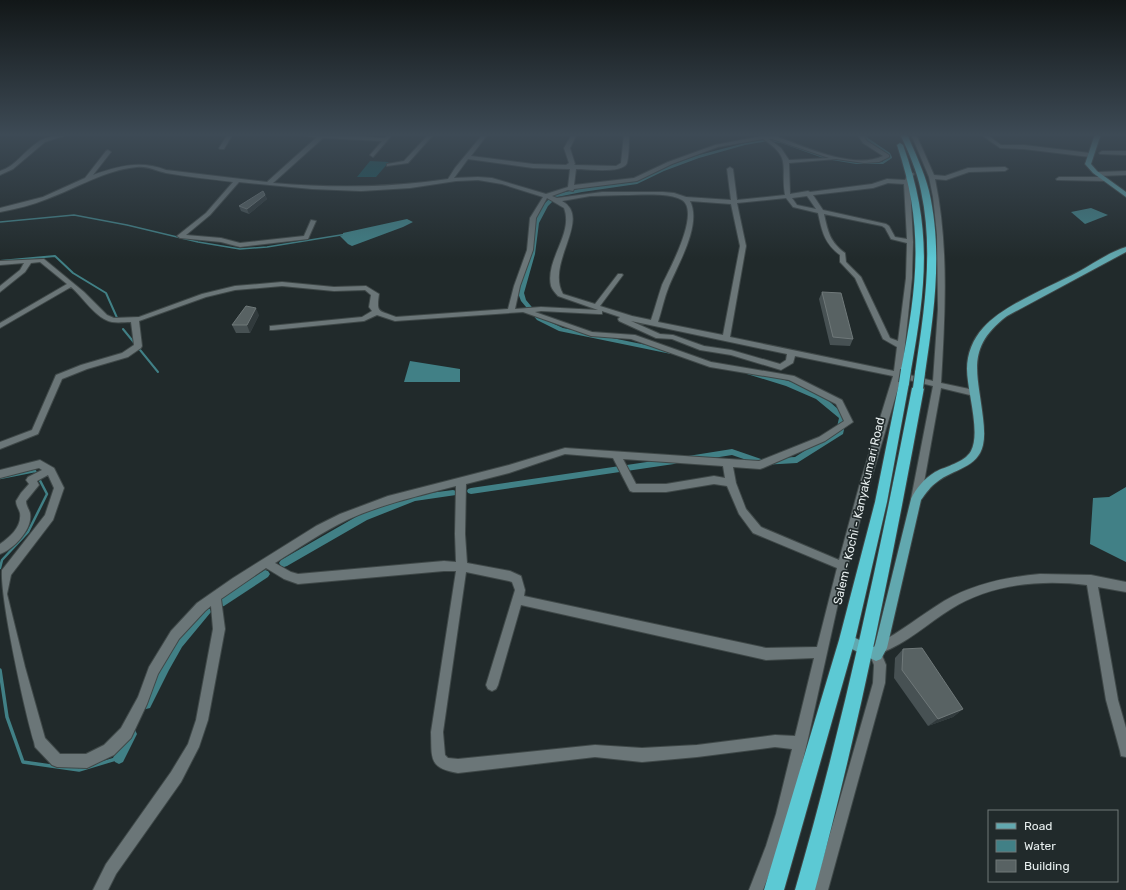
<svg xmlns="http://www.w3.org/2000/svg" width="1126" height="890" font-family="Rubik,sans-serif">
<style>
.green{fill:#15595f}
.water{fill:#418086}
.lines{fill:none;stroke-linecap:round;stroke-linejoin:round}
.stream-far3{stroke:#418086;stroke-width:1.5}
.stream-far2{stroke:#418086;stroke-width:2}
.stream-far1{stroke:#418086;stroke-width:2.5}
.stream{stroke:#418086;stroke-width:3.5}
.canal{fill:#418086;fill-rule:evenodd}
.minor-casing{stroke:#3f4848;stroke-width:2}
.major-casing{stroke:#3f4848;stroke-width:2}
.highway-casing{stroke:#3f4848;stroke-width:2}
.minor{fill:#6b7678;fill-rule:evenodd}
.major{fill:#62a8af;fill-rule:evenodd}
.highway{fill:#5cc9d4;fill-rule:evenodd}
.highway-bridge-casing{stroke:#3f4848;stroke-width:12;stroke-linecap:butt}
.highway-bridge{stroke:#5cc9d4;stroke-width:10}
.wall{fill:#475153}
.shaded-wall{fill:#313a3c}
.building{fill:#586263;stroke:#6f7879}
.labels{text-anchor:middle;stroke-width:3.5;stroke-linejoin:round;paint-order:stroke}
.street-label{font-size:12px;fill:#e7eeee;stroke:#212a2b}
</style>
<rect width="100%" height="100%" fill="#212a2b"/>
<!-- green -->
<polygon class="green" points="370,161 389,162 376,177 357,177"/>
<!-- water -->
<g class="water">
<polygon points="1091,208 1108,215 1085,224 1071,212"/>
<polygon points="407,219 413,222 403,227 352,246 348,244 340,236 343,235 343,233"/>
<polygon points="410,361 460,369 460,382 404,382"/>
<polygon points="1126,487 1126,562 1090,544 1093,498 1109,497"/>
</g>
<g class="lines">
<!-- stream-far3 -->
<polyline class="stream-far3" points="0,222 74,215 127,225 198,242 240,249 267,247 347,234"/>
<!-- stream-far2 -->
<g class="stream-far2">
<polyline points="0,261 55,256 73,273 106,293 118,320"/>
<polyline points="123,329 158,372"/>
</g>
<!-- stream-far1 -->
<polyline class="stream-far1" points="0,478 35,471 47,494 28,532 2,560 0,568"/>
<!-- stream -->
<polyline class="stream" points="0,670 7,717 23,762 79,770 119,758"/>
<!-- canal -->
<g class="canal">
<polygon points="861,134 865,134 868,138 890,153 892,157 892,158 883,164 856,164 826,159 781,143 768,141 745,145 699,158 664,171 637,184 582,192 557,197 548,206 539,223 535,254 524,293 526,300 541,318 563,328 671,350 674,352 673,354 671,354 559,331 537,320 521,301 518,293 529,254 533,223 544,204 553,195 582,188 634,182 660,169 695,156 745,143 768,139 784,141 829,157 856,162 882,162 887,157 864,140"/>
<polygon points="747,370 750,370 792,382 822,395 847,417 843,434 797,463 761,465 732,455 688,462 685,461 684,459 685,457 688,456 732,449 761,459 795,457 836,431 839,418 816,399 786,386 747,374 746,372"/>
<polygon points="674,458 677,459 678,461 677,463 674,464 471,494 468,493 467,491 468,489 471,488"/>
<polygon points="453,490 456,491 457,493 456,495 415,501 367,520 287,566 284,567 281,566 279,563 281,560 361,514 414,495"/>
<polygon points="265,570 268,571 270,574 268,577 224,606 221,607 218,606 216,603 218,600"/>
<path d="M 206,607 L 210,609 L 211,612 L 182,647 L 169,670 L 150,708 L 146,709 L 142,708 L 141,704 L 142,700 C 153,678 183,616 206,607 Z"/>
<polygon points="131,728 135,730 137,734 123,762 119,764 115,762 113,758 127,730"/>
</g>
<!-- minor casing -->
<g class="minor-casing">
<g id="minor">
<path d="M 62,134 L 70,134 L 45,142 L 13,169 L 0,175 L 0,171 C 16,166 24,151 38,142 C 45,137 54,136 62,134 Z"/>
<polygon points="228,134 233,134 224,149 220,149 219,148"/>
<path d="M 284,134 L 325,134 L 385,138 L 388,134 L 393,134 L 373,157 L 370,155 L 382,141 L 323,138 L 273,183 C 332,188 389,188 448,179 L 455,168 L 483,134 L 488,134 L 471,156 L 533,164 L 566,165 L 569,163 L 564,148 L 572,134 L 577,134 L 570,148 L 575,164 L 574,165 L 616,166 L 621,163 L 624,134 L 629,134 C 629,143 629,155 627,163 C 623,174 586,169 576,169 L 574,185 L 634,178 L 668,162 L 715,145 L 772,134 L 777,134 L 776,136 C 805,147 854,170 883,156 L 863,143 L 857,134 L 862,134 L 867,141 L 889,155 L 889,157 L 879,162 L 864,163 L 836,159 L 789,163 L 790,194 L 808,191 L 810,192 L 872,184 L 887,179 L 905,180 L 909,173 L 913,173 L 914,174 L 910,182 L 913,242 L 912,278 L 902,373 L 933,381 L 938,309 L 937,235 L 933,197 L 929,177 L 911,134 L 916,134 L 934,175 L 945,176 L 968,168 L 1005,167 L 1008,169 L 1005,171 L 969,172 L 946,180 L 935,179 C 949,246 945,315 941,383 L 974,390 L 978,393 L 974,396 L 941,388 L 921,499 L 919,502 L 916,503 L 913,502 L 911,499 L 933,386 L 901,378 L 870,483 L 839,599 L 807,743 L 790,814 L 780,846 L 763,890 L 749,890 L 766,846 L 776,814 L 792,749 L 775,747 L 697,757 L 642,762 L 595,757 L 458,773 C 428,768 432,758 431,732 L 456,571 L 444,571 L 298,584 L 284,579 L 266,568 L 221,599 L 225,629 L 208,720 L 199,747 L 181,782 L 116,874 L 108,890 L 93,890 L 106,864 L 171,772 L 188,744 L 196,720 L 213,629 L 211,606 L 205,611 L 179,639 L 158,674 L 147,704 L 131,738 L 114,755 L 87,768 L 57,767 L 52,765 L 35,747 L 34,742 C 24,708 0,598 2,570 L 45,515 L 54,488 L 48,475 L 37,481 L 39,485 L 26,501 C 26,506 29,509 30,513 C 33,529 14,549 0,554 L 0,544 C 10,537 22,527 20,513 C 19,509 16,506 16,501 L 21,493 L 29,484 L 26,480 L 28,477 L 42,470 L 39,468 L 0,478 L 0,470 L 40,460 L 54,468 L 64,488 L 53,520 L 11,575 L 7,594 L 25,667 L 45,738 L 60,754 L 86,754 L 104,745 L 121,728 L 138,697 L 149,667 L 171,631 L 197,603 L 233,578 L 316,526 L 340,514 L 388,496 L 509,465 L 565,448 L 759,461 L 819,437 L 844,421 L 836,404 L 789,380 L 710,367 L 631,339 L 591,336 L 523,312 L 395,321 L 377,315 L 364,321 L 273,330 L 270,330 L 270,326 L 362,317 L 372,311 L 369,307 L 371,295 L 365,290 L 334,291 L 282,286 L 235,290 L 206,297 L 139,321 L 142,346 L 141,348 L 128,357 L 87,369 L 62,379 L 38,434 L 0,449 L 0,442 L 32,430 L 56,375 L 81,365 L 122,353 L 134,345 L 131,322 C 125,322 118,323 112,322 C 96,319 83,297 71,287 L 0,328 L 0,323 L 67,284 L 40,262 L 31,263 L 25,272 L 0,292 L 0,286 L 20,270 L 24,263 L 0,265 L 0,261 L 44,259 L 84,292 L 107,315 L 114,318 L 139,317 L 202,294 L 235,286 L 282,282 L 334,287 L 366,286 L 379,294 C 376,314 379,310 396,317 L 508,309 L 514,286 L 527,250 L 530,218 L 543,197 L 502,184 L 478,180 L 456,181 L 410,188 L 361,191 L 312,189 L 239,182 L 210,215 L 186,235 L 221,238 L 240,243 L 304,236 L 311,220 L 316,221 L 308,239 L 240,247 L 221,242 L 180,238 L 177,236 L 206,213 L 233,182 C 211,179 189,177 166,173 C 156,171 149,166 137,167 C 105,170 77,188 47,199 C 32,205 16,209 0,212 L 0,208 L 43,197 L 85,178 L 106,151 L 108,150 L 111,152 L 93,175 C 118,166 140,160 166,170 L 267,182 L 317,137 ZM 763,139 C 793,159 780,165 785,195 L 737,200 L 733,169 L 730,167 L 727,169 L 731,200 L 686,197 L 674,193 L 663,192 L 602,192 L 557,198 L 552,196 L 568,190 L 573,191 L 574,189 L 637,181 L 672,164 L 718,147 ZM 772,139 L 829,158 L 789,160 L 781,148 L 769,139 ZM 468,159 L 533,168 L 570,169 L 568,187 L 546,194 L 492,178 L 478,177 L 454,178 ZM 888,183 L 904,184 L 907,239 L 895,237 L 889,226 L 886,224 L 823,210 L 813,195 L 873,188 ZM 624,195 C 639,195 669,192 682,200 C 701,212 669,270 662,285 C 658,297 655,308 651,320 L 632,316 L 600,306 L 623,275 L 622,274 L 618,274 L 595,304 L 563,294 C 545,263 593,218 562,201 L 590,196 ZM 807,196 L 816,209 L 797,205 L 792,198 ZM 547,198 L 564,208 C 574,234 545,259 551,286 C 552,289 555,293 558,296 L 598,310 L 541,307 L 515,309 L 520,286 L 533,250 L 536,218 ZM 786,198 L 793,207 L 818,213 C 822,231 824,243 840,255 L 840,262 L 855,278 L 883,339 L 897,347 L 894,371 L 730,337 L 746,246 L 737,203 ZM 690,201 L 731,204 L 740,246 L 723,335 L 658,322 C 662,310 664,298 669,286 C 678,264 702,225 690,201 ZM 824,214 L 882,226 L 885,228 L 891,239 L 907,243 L 906,278 L 898,341 L 890,338 L 861,277 L 846,262 L 845,253 C 830,242 828,232 824,214 ZM 541,311 L 599,314 L 602,314 L 602,311 L 620,317 L 618,319 L 619,321 L 656,338 L 672,339 L 700,350 L 731,355 L 781,370 L 793,363 L 795,356 L 893,376 L 860,483 L 839,560 L 761,527 L 746,509 L 736,483 L 733,467 L 760,469 L 763,468 L 825,441 L 853,422 L 842,400 L 794,376 L 711,362 L 635,335 L 592,332 L 535,312 ZM 631,321 L 787,354 L 786,360 L 780,364 L 731,350 L 704,346 L 673,335 L 660,334 ZM 565,454 L 613,458 L 630,491 L 633,492 L 666,492 L 714,484 L 727,486 L 739,514 L 753,533 L 837,568 L 817,647 L 766,648 L 524,596 L 525,590 L 521,576 L 510,571 L 467,563 L 465,534 L 466,484 L 509,473 ZM 623,459 L 723,466 L 725,478 L 714,476 L 666,484 L 636,484 ZM 456,486 L 455,534 L 456,562 L 444,561 L 298,574 L 291,572 L 275,563 C 299,548 322,532 347,520 C 382,504 419,496 456,486 ZM 466,572 L 509,581 L 512,582 L 515,590 L 486,685 L 488,689 L 492,691 L 496,689 L 498,685 L 521,605 L 766,660 L 814,658 L 795,736 L 775,735 L 697,745 L 642,748 L 595,745 L 458,759 L 448,758 L 445,755 L 443,732 Z"/>
<polygon points="429,134 434,134 408,163 387,166 387,164 404,161"/>
<polygon points="980,134 986,134 1001,145 1024,145 1090,153 1093,155 1090,157 1024,149 1000,148"/>
<polygon points="1102,151 1126,151 1126,155 1100,154 1099,153"/>
<polygon points="1126,171 1126,175 1098,176 1095,174 1098,172"/>
<polygon points="1059,177 1104,177 1107,179 1104,181 1057,180 1056,179"/>
<path d="M 1040,574 L 1091,575 L 1126,582 L 1126,592 L 1098,587 L 1118,700 L 1126,728 L 1126,757 L 1121,756 L 1120,751 L 1106,700 L 1087,585 C 1041,579 990,584 951,609 C 927,624 907,643 881,653 L 886,665 L 885,683 L 828,890 L 814,890 L 873,683 L 874,665 L 870,655 L 872,651 L 876,649 L 877,644 C 901,632 921,615 944,601 C 973,584 1006,577 1040,574 Z"/>
</g>
</g>
<!-- major casing -->
<g class="major-casing">
<g id="major">
<polygon points="1095,134 1101,134 1091,164 1097,171 1126,192 1126,197 1093,173 1085,164"/>
<path d="M 1126,247 L 1126,252 L 1007,316 C 965,348 978,373 983,418 C 984,427 985,436 983,445 C 978,468 953,469 937,482 C 931,486 926,493 921,500 L 887,648 L 881,659 L 876,661 L 842,644 L 841,640 L 842,636 L 847,634 L 874,647 L 875,645 L 911,499 C 916,488 925,478 935,472 C 946,466 964,463 971,451 C 981,432 967,391 967,369 C 967,354 973,339 983,328 C 1003,305 1050,287 1078,272 C 1093,264 1109,252 1126,247 Z"/>
</g>
</g>
<!-- highway casing -->
<g class="highway-casing">
<g id="highway">
<path d="M 900,134 L 907,134 C 915,153 924,171 929,191 C 943,251 934,313 925,373 L 920,377 L 915,373 C 924,313 934,251 921,191 C 917,171 909,153 900,134 Z"/>
<path d="M 900,143 L 903,145 C 933,227 926,286 911,370 L 906,374 L 901,370 C 917,287 925,227 897,145 Z"/>
<polygon points="904,379 909,383 887,502 855,640 784,890 764,890 839,640 875,502 899,383"/>
<path d="M 918,384 L 924,388 C 893,557 860,724 815,890 L 795,890 C 843,725 879,557 912,388 Z"/>
</g>
</g>
<!-- minor -->
<use href="#minor" class="minor"/>
<!-- major -->
<use href="#major" class="major"/>
<!-- highway -->
<use href="#highway" class="highway"/>
<!-- highway-bridge casing -->
<g class="highway-bridge-casing">
<g id="highway-bridge">
<polyline points="904,383 906,370"/>
<polyline points="918,388 920,373"/>
</g>
</g>
<!-- highway-bridge -->
<use href="#highway-bridge" class="highway-bridge"/>
</g>
<!-- wall -->
<g class="wall">
<polygon points="265,195 267,199 249,214 241,211 239,206"/>
<polygon points="822,292 853,339 850,346 830,345 819,299"/>
<polygon points="259,315 250,333 236,333 232,325"/>
<polygon points="903,649 963,709 953,717 928,726 894,678 895,658"/>
</g>
<!-- shaded-wall -->
<g class="shaded-wall">
<polygon points="265,195 267,199 249,214 247,209"/>
<polygon points="256,308 259,315 250,333 247,325"/>
<polygon points="963,709 953,717 928,726 938,719"/>
</g>
<!-- building -->
<g class="building">
<polygon points="263,191 265,195 247,209 239,206"/>
<polygon points="822,292 841,293 853,339 833,337"/>
<polygon points="246,306 256,308 247,325 232,325"/>
<polygon points="922,648 963,709 938,719 902,670 903,649"/>
</g>
<!-- sky -->
<linearGradient id="sky" x2="0" y2="1"><stop stop-color="#121718"/><stop offset="0.52" stop-color="#3d4a55"/><stop offset="1" stop-color="#3d4a55" stop-opacity="0"/></linearGradient>
<rect width="1126" height="259" fill="url(#sky)"/>
<g class="labels">
<!-- street labels -->
<g class="street-label">
<text transform="translate(859 511) rotate(-77)" y="4">Salem - Kochi - Kanyakumari Road</text>
</g>
</g>
<!-- legend -->
<rect x="988" y="810" width="130" height="72" fill="#212a2b" stroke="#707879"/>
<rect x="996" y="823" width="20" height="6" fill="#62a8af" stroke="#707879"/>
<text x="1024" y="830" font-size="12" fill="#e7eeee">Road</text>
<rect x="996" y="840" width="20" height="12" fill="#418086" stroke="#707879"/>
<text x="1024" y="850" font-size="12" fill="#e7eeee">Water</text>
<rect x="996" y="860" width="20" height="12" fill="#586263" stroke="#707879"/>
<text x="1024" y="870" font-size="12" fill="#e7eeee">Building</text>
</svg>
